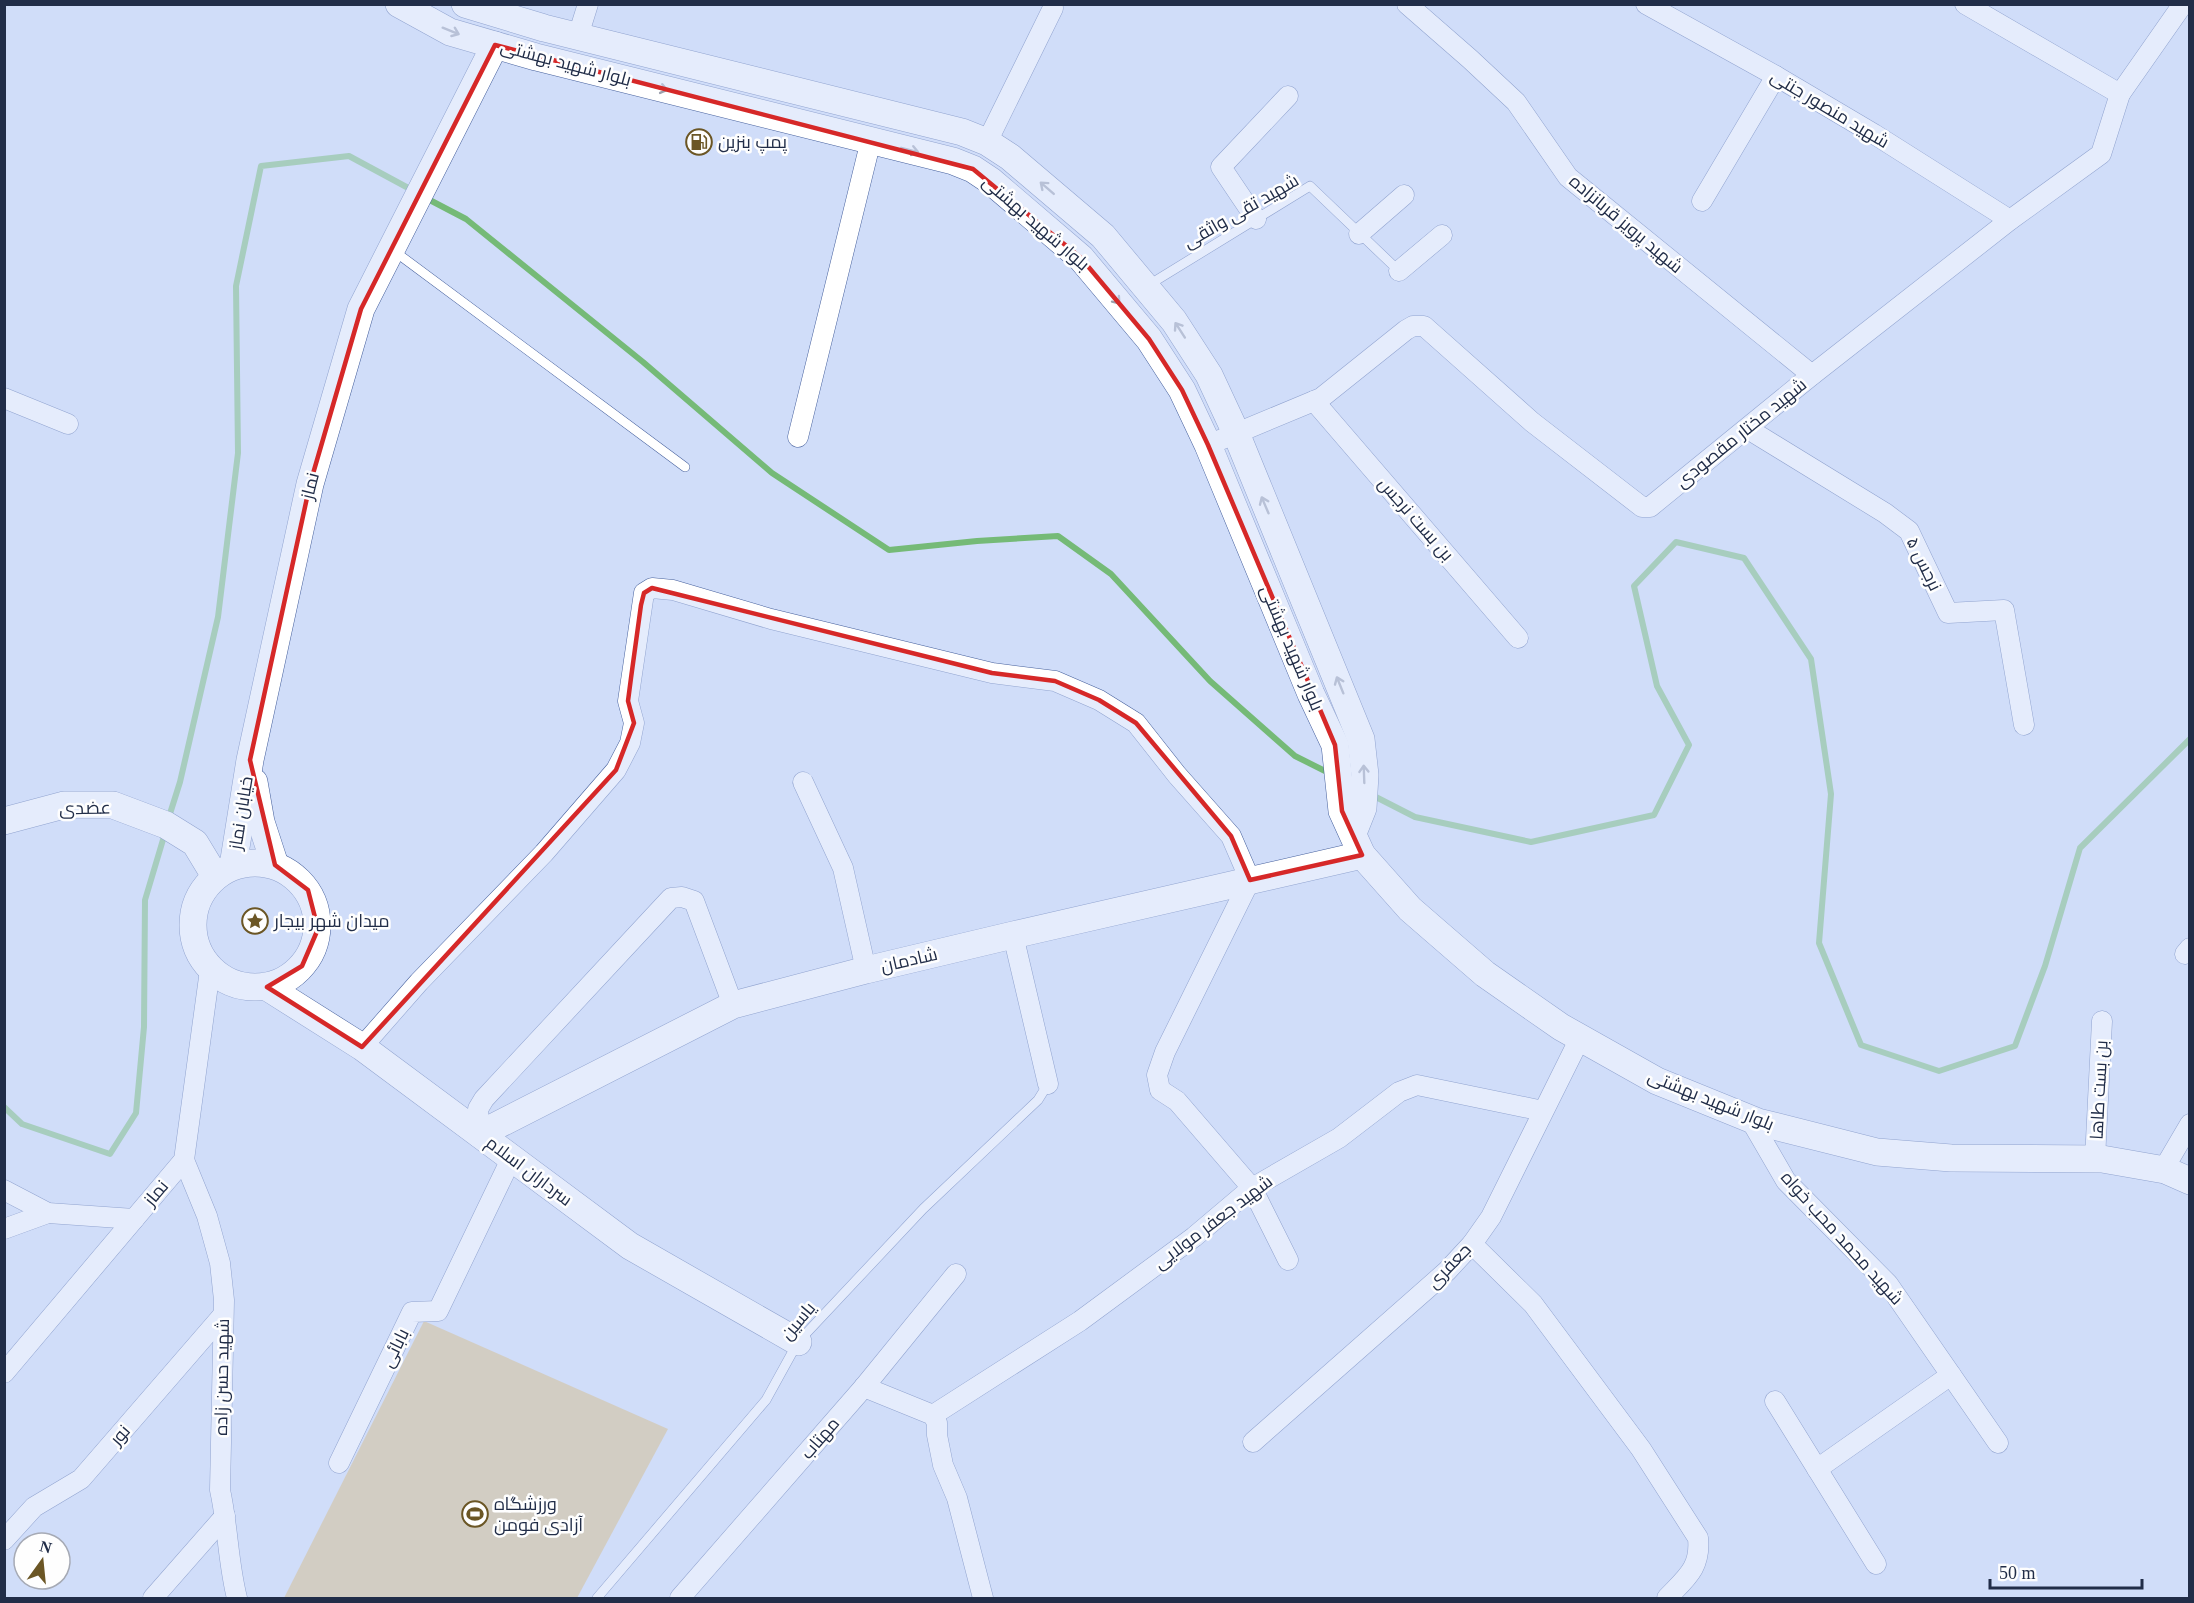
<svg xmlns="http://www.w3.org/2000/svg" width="2194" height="1603" font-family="'Times New Roman',Cairo,serif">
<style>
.green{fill:#d6bb81}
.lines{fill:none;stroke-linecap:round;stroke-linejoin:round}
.stream{stroke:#75ba77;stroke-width:6}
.lane-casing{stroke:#46609d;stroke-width:10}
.street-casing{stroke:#46609d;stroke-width:21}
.secondary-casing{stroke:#46609d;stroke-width:28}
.lane{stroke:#fff;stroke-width:9}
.street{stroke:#fff;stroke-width:20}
.secondary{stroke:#fff;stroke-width:27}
.oneway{stroke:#9ba0ad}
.marked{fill:none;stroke:#d62828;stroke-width:4.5;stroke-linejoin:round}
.labels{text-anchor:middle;stroke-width:5;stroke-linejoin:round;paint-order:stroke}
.street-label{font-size:18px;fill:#212d48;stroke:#fefefe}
.poi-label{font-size:18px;fill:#212d48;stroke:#fefefe;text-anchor:start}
</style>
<rect width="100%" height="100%" fill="#d0ddf9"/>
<!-- green -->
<polygon class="green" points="424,1321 668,1429 577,1598 284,1598"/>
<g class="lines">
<!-- stream -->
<g class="stream">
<polyline points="424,197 466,219 643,362 772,473 889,550 977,541 1058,536 1111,574 1210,681 1295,756 1329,773"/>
<polyline points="1370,794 1415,817 1531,842 1654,815 1689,745 1657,686 1634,586 1676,542 1744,558 1811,659 1831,794 1819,943 1861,1045 1939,1071 2015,1046 2045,966 2080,848 2190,739"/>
<polyline points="168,820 180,782 218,617 238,453 236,286 261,166 349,156 412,190"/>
<polyline points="4,1107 22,1124 110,1154 136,1113 144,1027 145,900 165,833"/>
</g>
<!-- lane casing -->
<g class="lane-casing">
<g id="lane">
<polyline points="394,251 685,467"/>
<polyline points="1147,286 1310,186 1399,271"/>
<polyline points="597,1598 766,1400 798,1342 923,1209 1038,1100 1048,1084"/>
</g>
</g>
<!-- street casing -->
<g class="street-casing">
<g id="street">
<polyline points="1407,4 1470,59 1516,102 1568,177 1812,375"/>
<polyline points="1646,4 1776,76 1874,134 2010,220"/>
<polyline points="1965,4 2120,94"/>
<polyline points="578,36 588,4"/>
<polyline points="987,142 1053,8"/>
<polyline points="1702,201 1776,76"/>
<polyline points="1256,219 1221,167 1288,96"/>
<polyline points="1359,234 1404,195"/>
<polyline points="1399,271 1442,235"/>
<polyline points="4,398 68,424"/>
<polyline points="1314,401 1518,638"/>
<polyline points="1748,429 1885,513 1909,531 1948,613 2004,610 2024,725"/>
<polyline points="798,437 871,140"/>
<polyline points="1208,445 1321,398 1406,330 1413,326 1424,326 1532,422 1642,507 1650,507 1812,375 2010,220 2101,154 2120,94 2183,4"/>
<polyline points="803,782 843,868 866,970"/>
<polyline points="1013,935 1048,1084"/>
<polyline points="2185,954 2190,948"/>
<polyline points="362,1047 419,982 544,853 616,770 630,743 634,723 628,701 644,593 652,588 673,590 771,619 992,673 1055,681 1099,700 1136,723 1177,775 1231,836 1250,880 1165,1052 1157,1075 1160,1090 1177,1101 1252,1188 1288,1260"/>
<polyline points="1750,1119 1786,1181 1888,1284 1998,1443"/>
<polyline points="480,1134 478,1109 484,1099 671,898 682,897 694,901 733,1005"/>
<polyline points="2095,1159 2102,1021"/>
<path d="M 184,1160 L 207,1216 L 220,1263 L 224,1300 L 220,1490 C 228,1526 228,1563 237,1598"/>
<polyline points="2163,1170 2190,1124"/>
<polyline points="4,1190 48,1213 134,1219"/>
<polyline points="4,1229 48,1213"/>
<path d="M 1472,1244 L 1533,1304 L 1641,1449 L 1698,1538 C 1701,1568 1686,1578 1667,1598"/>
<polyline points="4,1373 184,1160 210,970"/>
<polyline points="864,1387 933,1415 937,1423 937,1435 943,1465 957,1498 983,1598"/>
<polyline points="1775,1401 1876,1564"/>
<polyline points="933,1415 1080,1321 1194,1237 1252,1188 1339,1138 1399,1092 1417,1085 1543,1111"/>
<polyline points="1253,1442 1447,1271 1472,1244 1491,1217 1580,1038"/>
<polyline points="339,1463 412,1312 438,1311 512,1157"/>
<polyline points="1817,1469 1951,1375"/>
<polyline points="4,1540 34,1507 81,1479 223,1315"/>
<polyline points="153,1598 225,1516"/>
<polyline points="680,1598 864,1387 956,1274"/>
</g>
</g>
<!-- secondary casing -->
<g class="secondary-casing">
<g id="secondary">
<polyline points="399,4 450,32 536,57 953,161 973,169 991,181 1081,258 1149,339 1182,390 1208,445 1311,694 1335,745 1342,811 1362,855 1410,909 1485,974 1561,1027 1657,1081 1758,1122 1877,1152 1951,1158 2102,1159 2165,1170 2190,1181"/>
<polyline points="465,4 544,28 962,132 987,142 1010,157 1103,236 1174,321 1209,375 1236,433 1361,739 1365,775 1363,808 1353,833"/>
<polyline points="254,782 261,822 275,865"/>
<polyline points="4,821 64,805 113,805 166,825 195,843 215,876"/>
<circle cx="255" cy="925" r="62"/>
<polyline points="233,866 250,760 310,484 361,309 495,45"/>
<polyline points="267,987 362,1047 630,1246 798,1342"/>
<polyline points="480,1134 733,1005 866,970 1013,935 1362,855"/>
</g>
</g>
<!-- lane -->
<use href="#lane" class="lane"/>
<!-- street -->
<use href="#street" class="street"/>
<!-- secondary -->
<use href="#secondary" class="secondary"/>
</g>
<!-- one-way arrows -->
<defs><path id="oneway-shaft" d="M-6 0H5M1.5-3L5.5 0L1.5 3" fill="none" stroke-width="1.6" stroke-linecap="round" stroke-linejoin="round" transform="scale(1.5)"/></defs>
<g class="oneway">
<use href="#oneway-shaft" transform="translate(451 31) rotate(22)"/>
<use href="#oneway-shaft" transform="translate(659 88) rotate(14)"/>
<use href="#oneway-shaft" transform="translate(910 150) rotate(14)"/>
<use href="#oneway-shaft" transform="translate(1047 188) rotate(-139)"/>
<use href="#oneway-shaft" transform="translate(1114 297) rotate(50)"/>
<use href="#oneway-shaft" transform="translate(1180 330) rotate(-123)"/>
<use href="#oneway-shaft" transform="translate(1265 505) rotate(-113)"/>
<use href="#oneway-shaft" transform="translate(1340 685) rotate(-112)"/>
<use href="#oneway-shaft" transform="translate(1364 774) rotate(-92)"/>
</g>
<!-- marked area -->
<path d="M0 0H2194V1603H0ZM 495,45 L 973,169 L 1081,258 L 1149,339 L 1182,390 L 1208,445 L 1335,745 L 1342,811 L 1362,855 L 1250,880 L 1231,836 L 1136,723 L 1099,700 L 1055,681 L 992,673 L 652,588 L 644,593 L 641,605 L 631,678 L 628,701 L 634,723 L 616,770 L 362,1047 L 267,987 L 302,966 L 318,929 L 308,890 L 275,865 L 250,760 L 310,484 L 361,309 Z" fill="#d0ddf9" fill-opacity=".55" fill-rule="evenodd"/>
<path class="marked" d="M 495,45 L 973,169 L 1081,258 L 1149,339 L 1182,390 L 1208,445 L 1335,745 L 1342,811 L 1362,855 L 1250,880 L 1231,836 L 1136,723 L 1099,700 L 1055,681 L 992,673 L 652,588 L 644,593 L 641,605 L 631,678 L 628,701 L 634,723 L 616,770 L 362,1047 L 267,987 L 302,966 L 318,929 L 308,890 L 275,865 L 250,760 L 310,484 L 361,309 Z"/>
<!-- icons -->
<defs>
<g id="fuel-ring" transform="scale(1.35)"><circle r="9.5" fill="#fefefe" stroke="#6b5625" stroke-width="1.5"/><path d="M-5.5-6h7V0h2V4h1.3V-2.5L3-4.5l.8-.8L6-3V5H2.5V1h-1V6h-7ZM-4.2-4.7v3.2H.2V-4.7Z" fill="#6b5625"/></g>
<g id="sight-ring" transform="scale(1.35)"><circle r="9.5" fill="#fefefe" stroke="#6b5625" stroke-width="1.5"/><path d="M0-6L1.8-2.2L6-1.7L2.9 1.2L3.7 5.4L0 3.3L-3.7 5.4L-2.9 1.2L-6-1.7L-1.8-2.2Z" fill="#6b5625"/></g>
<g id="stadium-ring" transform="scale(1.35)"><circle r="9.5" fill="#fefefe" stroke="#6b5625" stroke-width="1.5"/><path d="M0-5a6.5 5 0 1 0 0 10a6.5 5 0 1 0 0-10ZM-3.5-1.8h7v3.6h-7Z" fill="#6b5625"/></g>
</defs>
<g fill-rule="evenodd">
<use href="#fuel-ring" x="699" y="142"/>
<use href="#sight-ring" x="255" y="921"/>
<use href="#stadium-ring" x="475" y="1514"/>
</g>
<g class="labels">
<!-- street labels -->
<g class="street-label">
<text transform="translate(566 63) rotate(15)" y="6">بلوار شهید بهشتی</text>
<text transform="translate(1830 109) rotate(31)" y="6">شهید منصور جنتی</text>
<text transform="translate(1241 211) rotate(-30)" y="6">شهید تقی واثقی</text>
<text transform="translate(1036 223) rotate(41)" y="6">بلوار شهید بهشتی</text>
<text transform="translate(1626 224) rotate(40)" y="6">شهید پرویز قربانزاده</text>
<text transform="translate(1741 433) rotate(-39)" y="6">شهید مختار مقصودی</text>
<text transform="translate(310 486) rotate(-76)" y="6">نماز</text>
<text transform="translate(1416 519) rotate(49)" y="6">بن بست نرجس</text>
<text transform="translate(1924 564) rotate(64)" y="6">نرجس ۵</text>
<text transform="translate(1292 648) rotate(67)" y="6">بلوار شهید بهشتی</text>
<text transform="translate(85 808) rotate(-1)" y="6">عضدی</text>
<text transform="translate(241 813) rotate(-81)" y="6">خیابان نماز</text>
<text transform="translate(909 960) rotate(-13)" y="6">شادمان</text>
<text transform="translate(2099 1090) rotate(-87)" y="6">بن بست طاها</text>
<text transform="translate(1711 1100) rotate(22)" y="6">بلوار شهید بهشتی</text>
<text transform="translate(529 1171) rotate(37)" y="6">سرداران اسلام</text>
<text transform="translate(156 1193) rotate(-50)" y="6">نماز</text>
<text transform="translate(1213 1222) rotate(-37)" y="6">شهید جعفر مولایی</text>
<text transform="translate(1842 1238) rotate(48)" y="6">شهید محمد محب خواه</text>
<text transform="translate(1449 1266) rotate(-46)" y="6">جعفری</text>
<text transform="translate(798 1321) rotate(-50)" y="6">یاسین</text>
<text transform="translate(395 1348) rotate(-64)" y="6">بابائی</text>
<text transform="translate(222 1377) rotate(-89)" y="6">شهید حسن زاده</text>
<text transform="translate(120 1435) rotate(-49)" y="6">نور</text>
<text transform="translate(820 1438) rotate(-49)" y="6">مهتاب</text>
</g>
<!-- poi labels -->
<g class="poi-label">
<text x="718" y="148">پمپ بنزین</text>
<text x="274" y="927">میدان شهر بیجار</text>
<text x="494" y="1510">ورزشگاه<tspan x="494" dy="21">آزادی فومن</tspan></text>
</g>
</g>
<!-- border -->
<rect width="2194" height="1603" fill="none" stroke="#212d48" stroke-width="12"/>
<!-- north arrow -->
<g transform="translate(42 1561) rotate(15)"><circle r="28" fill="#fefefe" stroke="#a6aab5" stroke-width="1.5"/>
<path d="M0-4.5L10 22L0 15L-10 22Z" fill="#6b5625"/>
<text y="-9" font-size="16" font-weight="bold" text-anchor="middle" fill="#212d48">N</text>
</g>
<!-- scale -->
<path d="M1990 1579v9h152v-9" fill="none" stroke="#212d48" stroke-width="3"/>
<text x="1999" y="1579" font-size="18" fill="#212d48" stroke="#fefefe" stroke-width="4.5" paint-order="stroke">50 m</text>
</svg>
